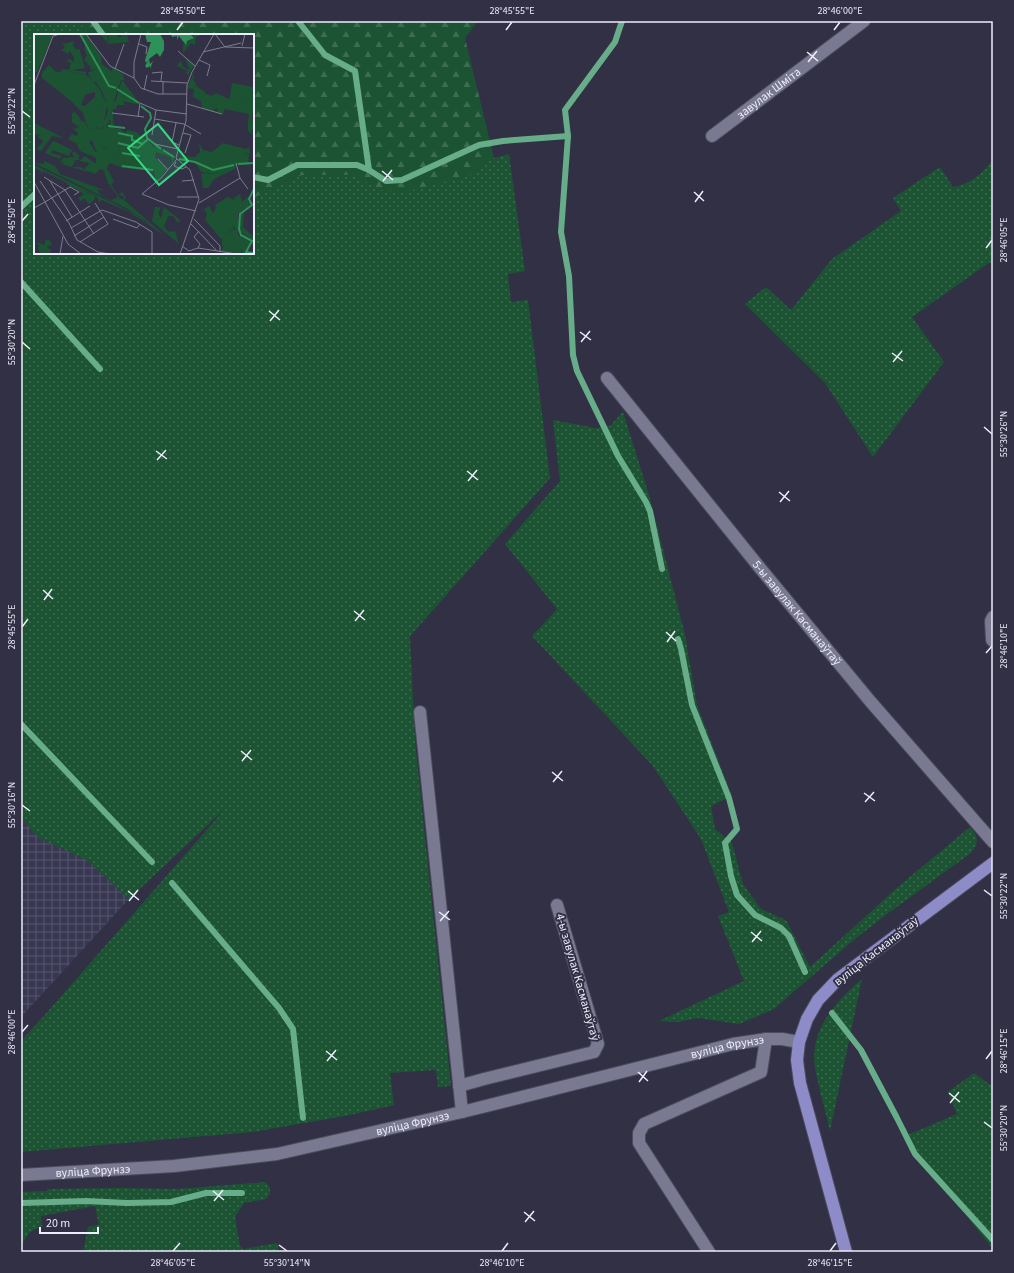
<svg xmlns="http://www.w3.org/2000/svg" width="1014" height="1273" font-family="'Source Sans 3',sans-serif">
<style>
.industrial{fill:url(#industrial-grid)}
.grass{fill:url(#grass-dots)}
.forest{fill:url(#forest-firs)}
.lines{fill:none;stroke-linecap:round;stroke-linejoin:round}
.stream{stroke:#67ad89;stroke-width:6}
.minor-casing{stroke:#4c4b5d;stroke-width:14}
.major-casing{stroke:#4c4b5d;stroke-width:14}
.minor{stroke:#797991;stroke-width:12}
.major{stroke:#8e8bc9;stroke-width:12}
.ticks{fill:none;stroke:#ededfb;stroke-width:1.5}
.labels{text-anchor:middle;stroke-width:4;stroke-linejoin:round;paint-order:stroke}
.street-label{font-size:12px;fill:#ededfb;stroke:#313045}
.inset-river{fill:none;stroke:#2d9158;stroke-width:2}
.inset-road{fill:none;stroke:#7c7c8e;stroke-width:1}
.view{fill:#36d880;fill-opacity:0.15;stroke:#36d880;stroke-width:2}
.inset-edge{fill:none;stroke:#ededfb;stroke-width:2}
.neatline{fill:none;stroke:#ededfb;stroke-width:1.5}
.ticks-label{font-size:10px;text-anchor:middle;fill:#ededfb}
</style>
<defs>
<pattern id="industrial-grid" width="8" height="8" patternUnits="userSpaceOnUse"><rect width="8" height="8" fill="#393853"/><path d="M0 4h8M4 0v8" fill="none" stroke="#56556d"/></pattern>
<pattern id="grass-dots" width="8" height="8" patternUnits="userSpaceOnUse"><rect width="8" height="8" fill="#1c5433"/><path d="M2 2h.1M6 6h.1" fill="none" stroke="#3d6d51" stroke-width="1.8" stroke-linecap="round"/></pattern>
<pattern id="forest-firs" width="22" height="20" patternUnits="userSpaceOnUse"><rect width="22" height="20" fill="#1c5433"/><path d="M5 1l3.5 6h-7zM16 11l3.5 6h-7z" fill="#3d6d51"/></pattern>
</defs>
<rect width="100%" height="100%" fill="#313045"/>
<!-- industrial -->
<polygon class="industrial" points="21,818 39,838 87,860 129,899 21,1017"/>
<!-- grass -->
<g class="grass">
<polygon points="21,21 79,21 89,35 35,35 35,253 253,253 253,198 302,175 355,175 379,190 464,178 494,158 509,154 525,271 508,274 511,302 528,300 550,478 410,636 415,741 451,1086 438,1087 436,1070 390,1073 394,1105 350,1115 252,1132 21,1152 21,1041 43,1017 225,809 129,899 87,860 39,838 21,818"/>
<path d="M 993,159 L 993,265 L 990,262 L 912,317 L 944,362 L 873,457 L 825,383 L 745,304 L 766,287 L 791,310 L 832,259 L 901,211 L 893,198 L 940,167 L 953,187 C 969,185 985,172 993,159 Z"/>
<path d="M 623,412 L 649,495 L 685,635 L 697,705 L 732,796 L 711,806 L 715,829 L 732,843 L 743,884 L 761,909 L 786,920 L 810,967 L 899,886 L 970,827 C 979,837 979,842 971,853 L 887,914 L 850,943 L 774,1009 L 739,1024 L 698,1018 L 677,1022 L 659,1021 L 744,981 L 718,916 L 729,912 L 701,839 L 653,766 L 532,636 L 557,609 L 505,544 L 560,481 L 553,420 L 596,428 L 610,426 Z"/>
<path d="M 862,979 L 830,1131 C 825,1110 819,1089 815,1068 C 809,1030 836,1001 862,979 Z"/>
<polygon points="974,1073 993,1087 993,1249 965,1214 912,1155 903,1137 957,1114 948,1092"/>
<polygon points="265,1182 270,1187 270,1194 266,1199 244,1203 235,1217 240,1246 243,1249 277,1243 279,1252 83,1252 88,1227 99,1225 95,1206 41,1216 42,1226 30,1232 21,1245 21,1192 47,1191 47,1189 120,1188 177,1189"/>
</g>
<!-- forest -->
<polygon class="forest" points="79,21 478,21 465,38 494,158 464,178 409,191 379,190 355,175 302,175 253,198 253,35 89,35"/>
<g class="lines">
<!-- stream -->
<g class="stream">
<polyline points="93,21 103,35"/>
<polyline points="298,21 325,55 355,71 369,170"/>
<polyline points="622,21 615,42 565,110 568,136 561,232 569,276 573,355 577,371 618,456 646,502 650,511 662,569"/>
<polyline points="253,177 268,180 297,165 357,165 369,170 386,181 402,180 479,145 503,141 568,136"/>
<polyline points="21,207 35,194"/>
<polyline points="21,282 100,369"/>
<polyline points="678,639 681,649 692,705 729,798 737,829 725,843 731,876 737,895 755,915 781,928 789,936 805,972"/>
<polyline points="21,724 152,862"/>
<polyline points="172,883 279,1008 293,1029 303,1118"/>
<polyline points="832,1013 861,1050 897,1118 915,1154 993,1240"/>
<polyline points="21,1203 86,1201 127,1203 171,1202 206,1193 242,1193"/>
</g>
<!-- minor casing -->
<g class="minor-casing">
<g id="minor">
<path id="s1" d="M 712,136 L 864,21"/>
<path id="s2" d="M 607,378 L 760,568 L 870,701 L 993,842"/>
<polyline points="993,617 991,621 992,640 993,641"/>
<polyline points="420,712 462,1112"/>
<polyline points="459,1086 484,1079 594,1052 598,1044 557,905"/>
<path id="s3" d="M 21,1175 L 174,1166 L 277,1154 L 462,1112 L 733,1044 L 766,1039 L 782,1039 L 799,1042"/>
<polyline points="709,1252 639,1143 639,1133 644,1124 761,1072 766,1039"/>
</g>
</g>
<!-- major casing -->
<g class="major-casing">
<polyline id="major" points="846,1252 800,1083 797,1060 799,1042 807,1019 818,1000 838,979 993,863"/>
</g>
<!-- minor -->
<use href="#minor" class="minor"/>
<!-- major -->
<use href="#major" class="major"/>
</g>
<!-- ticks -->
<path class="ticks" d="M 177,30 L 183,22M 506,30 L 512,22M 834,30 L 840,22M 807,52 L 818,61M 808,62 L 817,51M 22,111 L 30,117M 382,171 L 393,180M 383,181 L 392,170M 694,192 L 704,201M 695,202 L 703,191M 22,221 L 28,214M 986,248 L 992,240M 269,311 L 280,320M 270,321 L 279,310M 580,332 L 591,340M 22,342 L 30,349M 581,342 L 590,331M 892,353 L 903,361M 893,362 L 902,351M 984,427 L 992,434M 156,451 L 167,459M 157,460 L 166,450M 467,471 L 478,480M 468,481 L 477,470M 779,492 L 790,501M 780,502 L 789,491M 43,590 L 53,599M 44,600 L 52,589M 354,611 L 365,620M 355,621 L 364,610M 22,627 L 28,619M 666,632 L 676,641M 667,642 L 675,631M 986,653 L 992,646M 241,751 L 252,760M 242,761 L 251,750M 552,772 L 563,781M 553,782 L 562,771M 864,793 L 875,801M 865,802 L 874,792M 22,805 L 30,811M 984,890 L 992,896M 128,891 L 139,900M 129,901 L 138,890M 439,912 L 450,920M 440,921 L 449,911M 751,932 L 762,941M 752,942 L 761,931M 22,1032 L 28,1025M 326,1051 L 337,1060M 986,1059 L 992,1051M 327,1061 L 336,1050M 638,1072 L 648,1081M 639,1082 L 647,1071M 949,1093 L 960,1102M 950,1103 L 959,1092M 984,1122 L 992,1128M 213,1191 L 224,1200M 214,1201 L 223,1190M 524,1212 L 535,1221M 525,1222 L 534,1211M 279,1245 L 287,1251M 173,1251 L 180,1243M 502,1251 L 508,1243M 830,1251 L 836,1243"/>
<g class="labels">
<!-- street labels -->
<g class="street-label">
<text dy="4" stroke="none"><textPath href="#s1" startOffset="71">завулак Шміта</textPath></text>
<text dy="4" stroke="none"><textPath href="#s2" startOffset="302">5-ы завулак Касманаўтаў</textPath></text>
<text transform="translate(876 951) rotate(-38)" y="4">вуліца Касманаўтаў</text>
<text transform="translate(578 977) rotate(74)" y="4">4-ы завулак Касманаўтаў</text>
<text dy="4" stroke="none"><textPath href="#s3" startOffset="720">вуліца Фрунзэ</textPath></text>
<text dy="4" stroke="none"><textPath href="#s3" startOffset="396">вуліца Фрунзэ</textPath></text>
<text dy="4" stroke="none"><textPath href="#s3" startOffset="72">вуліца Фрунзэ</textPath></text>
</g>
</g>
<!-- overview -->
<g transform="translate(34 34)">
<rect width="220" height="220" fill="#313045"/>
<path d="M 45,0 L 52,0 L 68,24 L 65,46 L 59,49 L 54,39 L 62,35 L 63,24 L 58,24 L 59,17 L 52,10 L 51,12 L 50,5 ZM 66,0 L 74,1 L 73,8 L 77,9 L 77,6 L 84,6 L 89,0 L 93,0 L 95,8 L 74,10 ZM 156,0 L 168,0 L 162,3 L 161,11 L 157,9 L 149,19 L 149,11 L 160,3 ZM 151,24 L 160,31 L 154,41 L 152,39 L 154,37 L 143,32 L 147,26 L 149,33 L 156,36 ZM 78,33 L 89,40 L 90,46 L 87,46 L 80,67 L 89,67 L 91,71 L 83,71 L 82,75 L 79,75 L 79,88 L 76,86 L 72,96 L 78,75 L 74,77 L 73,72 L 67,79 L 72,68 L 69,59 L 75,58 L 78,64 L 79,59 ZM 161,36 L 159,46 L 163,51 L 159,50 L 171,58 L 171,61 L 172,60 L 178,62 L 182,59 L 195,65 L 196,62 L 204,66 L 207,62 L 210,67 L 213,55 L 217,56 L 220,63 L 218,86 L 214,88 L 215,80 L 191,75 L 189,80 L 183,78 L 184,74 L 180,75 L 181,78 L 168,74 L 167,67 L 159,63 L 160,55 L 153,54 ZM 48,87 L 51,88 L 55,97 L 61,95 L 62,92 L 63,95 L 70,94 L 74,113 L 63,118 L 55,99 L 58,106 L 55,108 L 63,120 L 60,123 L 55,119 L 57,115 L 52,113 L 46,117 L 42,109 L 34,105 L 38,100 L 43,102 L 44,99 L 34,91 L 40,95 L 45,93 ZM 0,89 L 28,103 L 28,104 L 18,102 L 7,117 L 2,115 L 10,107 L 4,104 L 5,101 L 0,100 ZM 149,90 L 140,126 L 138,128 L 137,123 L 122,118 L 121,123 L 133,135 L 122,148 L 120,137 L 88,134 L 77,129 L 72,133 L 80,147 L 77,151 L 84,161 L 88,158 L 92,163 L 90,166 L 130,201 L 95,178 L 68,166 L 65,168 L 64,164 L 54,158 L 36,153 L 33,149 L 9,137 L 7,141 L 7,137 L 0,134 L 0,131 L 79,169 L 102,181 L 117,192 L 112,187 L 92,174 L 0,129 L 10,130 L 10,127 L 21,132 L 26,140 L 70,156 L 63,156 L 68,162 L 77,166 L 83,164 L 82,161 L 89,166 L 90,162 L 83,161 L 74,149 L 70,137 L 72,136 L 72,132 L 76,126 L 82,125 L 86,110 L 104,114 L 113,106 L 120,113 L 122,111 L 141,123 L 148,96 L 142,95 L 148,96 ZM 19,107 L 22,108 L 17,119 L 29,122 L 25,123 L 28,126 L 11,119 ZM 165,109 L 169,116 L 178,118 L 189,109 L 212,115 L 215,113 L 216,119 L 209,120 L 215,120 L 214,130 L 202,131 L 201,135 L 180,140 L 167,138 L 161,128 L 148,126 L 148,122 L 161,123 L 166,118 ZM 31,127 L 41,127 L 38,133 L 46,133 L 57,139 L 28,130 ZM 194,163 L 202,167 L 199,194 L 187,205 L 171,186 L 173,180 L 170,175 L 175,172 L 179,179 L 182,174 L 181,171 ZM 210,178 L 209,193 L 220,203 L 218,213 L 218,206 L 205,196 L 207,180 ZM 12,206 L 15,206 L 18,211 L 13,212 L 14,215 L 17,215 L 16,220 L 6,220 L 4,212 L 7,211 L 4,211 L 3,208 L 10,211 Z" fill="#1c5433"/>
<path d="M 0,0 L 19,0 L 3,39 L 0,37 ZM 75,0 L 82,0 L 87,5 L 74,9 ZM 25,6 L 30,10 L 40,7 L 39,12 L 43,16 L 45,14 L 51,34 L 38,36 L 52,38 L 52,41 L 35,37 L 27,39 L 28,35 L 35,36 L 37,29 L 33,27 L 35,25 L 40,28 L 40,23 L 35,16 L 35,20 L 27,16 L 31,13 ZM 53,10 L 61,17 L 58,24 L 63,24 L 62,35 L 56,36 L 57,33 L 50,26 L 53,21 L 50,14 ZM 198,49 L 219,53 L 220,63 L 219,59 L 214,55 L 212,65 L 208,67 L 207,62 L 204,67 L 199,67 L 196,62 ZM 66,56 L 72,69 L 67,79 L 73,71 L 70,88 L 75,75 L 78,75 L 72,95 L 75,93 L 77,86 L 80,89 L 78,94 L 86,95 L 91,99 L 94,96 L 102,98 L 113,107 L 104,114 L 86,110 L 82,125 L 76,126 L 72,137 L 66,135 L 61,140 L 50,135 L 56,129 L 45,127 L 51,122 L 62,130 L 62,124 L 46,117 L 55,111 L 58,115 L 55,119 L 59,123 L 64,116 L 74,114 L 69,101 L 69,91 L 66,96 L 62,92 L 61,95 L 55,97 L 49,79 L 39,69 L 51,72 L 61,63 L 61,57 ZM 220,71 L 220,95 L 217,97 L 220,102 L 214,97 L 214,88 L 219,86 L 220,78 L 217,76 ZM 41,78 L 48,87 L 45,93 L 38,88 L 38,79 ZM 22,108 L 38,116 L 35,122 L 18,116 ZM 40,117 L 46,123 L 44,123 L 45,126 L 26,129 L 29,124 L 41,123 L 38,120 ZM 201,135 L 180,145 L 174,154 L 169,154 L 167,139 L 180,140 ZM 38,152 L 61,162 L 60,166 L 55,170 L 50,164 L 47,167 L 44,164 L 50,160 ZM 206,160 L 208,168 L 215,162 L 214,167 L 217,170 L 204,180 L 204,201 L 217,208 L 211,216 L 214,220 L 209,220 L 207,213 L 188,212 L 188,206 L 202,196 L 199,191 L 199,170 L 202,168 L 200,164 ZM 121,173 L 127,173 L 124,180 L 127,184 L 130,173 L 145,185 L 146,188 L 143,188 L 139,182 L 134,182 L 130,193 L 135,198 L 141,197 L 145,210 L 118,187 Z" fill="#1c5433"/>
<path d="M 65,28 L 85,43 L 78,64 L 75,59 L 69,59 L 62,48 L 65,46 L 59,44 ZM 15,31 L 22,38 L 35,37 L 54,42 L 66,56 L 51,61 L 47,71 L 42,71 L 8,44 L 8,39 ZM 88,46 L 103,66 L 103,70 L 88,67 L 81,69 Z" fill="#1c5433"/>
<path d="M 200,194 L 202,200 L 208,203 L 207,220 L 187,217 L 191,209 L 188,204 Z" fill="#1c5433"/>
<path d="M 111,0 L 126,0 L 130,7 L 130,16 L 126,23 L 123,19 L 115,25 L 116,30 L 119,27 L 116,35 L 116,32 L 113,34 L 111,32 L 115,26 L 112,29 L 111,26 L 117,8 L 113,8 ZM 137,0 L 156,0 L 160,4 L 153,7 L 152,11 L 145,2 L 143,6 L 143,2 L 138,3 Z" fill="#2d9158"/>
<path class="inset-river" d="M 46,0 L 75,52 L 82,54M 83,55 L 105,69M 107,72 L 116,79 L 117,84 L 111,95 L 113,104 L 127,115M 74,92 L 91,94M 84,99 L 98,102 L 98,106 L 109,110M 84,109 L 104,114 L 114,105M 129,116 L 140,123M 88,119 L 106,122M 145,125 L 161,128 L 179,136 L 200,131M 204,130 L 220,129M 88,132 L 119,136M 220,155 L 215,165 L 218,171 L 206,180 L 205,195 L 207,201 L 218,207 L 212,218 L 220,219"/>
<path class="inset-road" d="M 52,0 L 76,32 L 100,44M 107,0 L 100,28 L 100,44 L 107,54 L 124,60 L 153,60M 181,0 L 191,13 L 220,14M 105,10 L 113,13 L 112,20M 208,12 L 211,0M 144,17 L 161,32M 169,18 L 207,9M 165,26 L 176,31 L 173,42M 81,35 L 90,10M 118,39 L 128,38 L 127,47M 117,47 L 153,49M 0,51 L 19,2 L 26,0M 110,56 L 113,41M 129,60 L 129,47M 153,70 L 188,80M 78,79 L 110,83M 104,83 L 106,69 L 122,76 L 153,80M 121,85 L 150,90 L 167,100M 142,89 L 138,108 L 145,111M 149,99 L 157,101 L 151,119M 118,101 L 122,76M 121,110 L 144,115M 124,125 L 134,136M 142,128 L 140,132 L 148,135 L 152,133M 202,129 L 206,144 L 214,155M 10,143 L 31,156 L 60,200M 6,147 L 35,189 L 43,206 L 64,218 L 76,220M 16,147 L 38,183M 148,147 L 160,146M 0,148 L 34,210 L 47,220M 108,160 L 135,171 L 162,177M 108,160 L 127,144 L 143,125M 143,163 L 165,163M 11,168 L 36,153 L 45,158 L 40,161M 165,169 L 206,144M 0,174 L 11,168M 79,185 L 103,194 L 106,190M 160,185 L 186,212 L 186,218M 32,187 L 56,172M 157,190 L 183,217M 37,194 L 68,176 L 102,188 L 118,198 L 118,220M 40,202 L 70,183M 46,208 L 74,190 L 61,169M 148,212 L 155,217 L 164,214 L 203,220M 164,214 L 166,210 L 160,203 L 165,197M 26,220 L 29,202M 84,220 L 108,220M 146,220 L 165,165 L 156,136 L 142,124 L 152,87 L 153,51 L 158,38 L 180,0"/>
<path class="view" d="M 124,90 L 154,127 L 125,151 L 94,114 Z"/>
<rect width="220" height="220" class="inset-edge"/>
</g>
<!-- border -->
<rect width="1014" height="1273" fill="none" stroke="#313045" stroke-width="44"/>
<!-- scale -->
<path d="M40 1227v6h58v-6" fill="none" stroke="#ededfb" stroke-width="2"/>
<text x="46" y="1227" font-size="12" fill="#ededfb" stroke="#313045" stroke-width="3" paint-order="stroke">20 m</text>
<rect x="22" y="22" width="970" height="1229" class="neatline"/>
<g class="ticks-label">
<text x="183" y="14">28°45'50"E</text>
<text x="512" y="14">28°45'55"E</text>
<text x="840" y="14">28°46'00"E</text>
<text transform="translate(11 111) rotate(-90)" y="4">55°30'22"N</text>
<text transform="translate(11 221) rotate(-90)" y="4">28°45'50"E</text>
<text transform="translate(1003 240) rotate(-90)" y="4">28°46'05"E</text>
<text transform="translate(11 342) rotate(-90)" y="4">55°30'20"N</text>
<text transform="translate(1003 434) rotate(-90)" y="4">55°30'26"N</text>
<text transform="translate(11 627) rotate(-90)" y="4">28°45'55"E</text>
<text transform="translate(1003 646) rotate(-90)" y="4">28°46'10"E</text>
<text transform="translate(11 805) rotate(-90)" y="4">55°30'16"N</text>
<text transform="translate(1003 896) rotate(-90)" y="4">55°30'22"N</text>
<text transform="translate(11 1032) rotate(-90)" y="4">28°46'00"E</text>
<text transform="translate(1003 1051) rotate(-90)" y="4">28°46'15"E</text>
<text transform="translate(1003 1128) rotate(-90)" y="4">55°30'20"N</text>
<text x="173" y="1266">28°46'05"E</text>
<text x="287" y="1266">55°30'14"N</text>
<text x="502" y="1266">28°46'10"E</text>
<text x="830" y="1266">28°46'15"E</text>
</g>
</svg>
